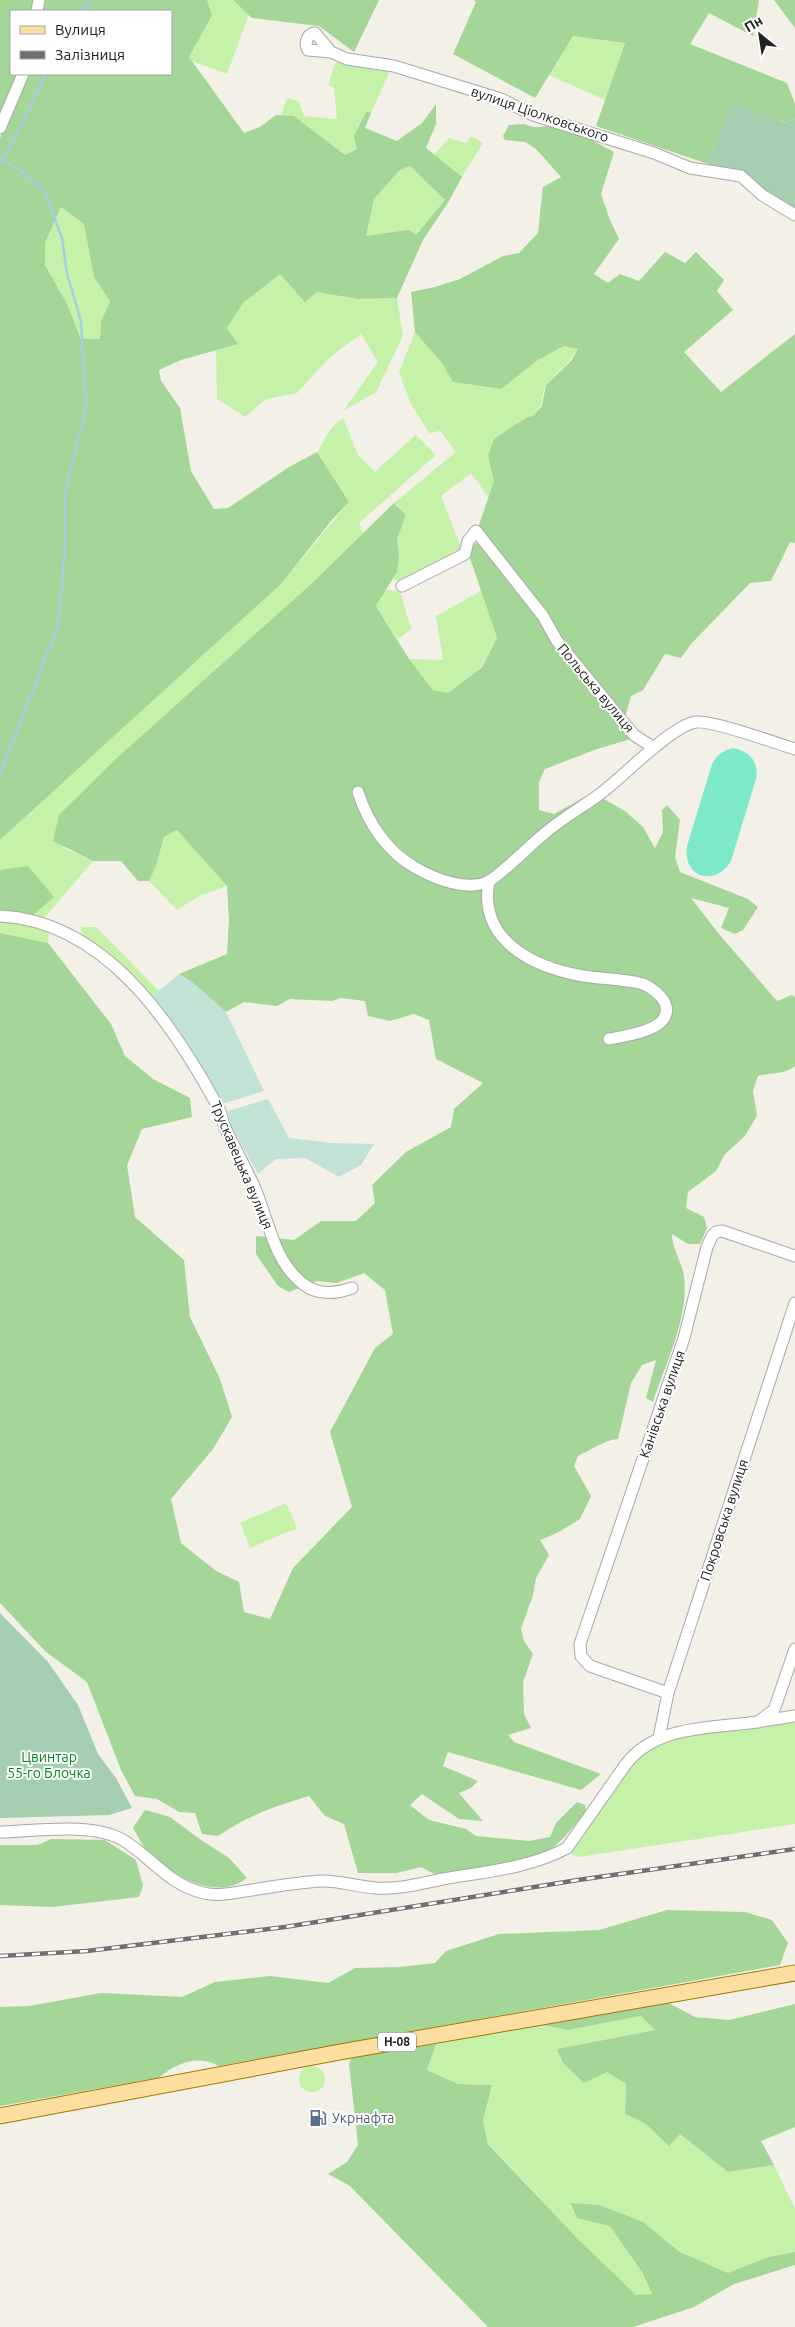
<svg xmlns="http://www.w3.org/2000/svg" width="795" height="2327" font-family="Ubuntu,sans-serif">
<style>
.grass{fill:#c5f1a9}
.forest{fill:#a4d698;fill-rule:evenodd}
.wetland{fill:#c2e2d6}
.cemetery{fill:#a6ceb0}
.pitch{fill:#7ee9ca}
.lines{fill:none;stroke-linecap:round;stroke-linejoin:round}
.stream{stroke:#a3cfe4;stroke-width:2.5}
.minor-casing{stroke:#a8a8a8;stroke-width:13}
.major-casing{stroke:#9e7900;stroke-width:17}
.minor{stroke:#fff;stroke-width:11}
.major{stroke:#ffdf9f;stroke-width:15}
.rail-casing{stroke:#6f6f6f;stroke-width:4.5}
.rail{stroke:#fff;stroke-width:2.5;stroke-dasharray:8;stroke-linecap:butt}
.labels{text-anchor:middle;stroke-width:4;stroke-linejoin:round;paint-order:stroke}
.shield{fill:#fff;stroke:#646464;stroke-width:1}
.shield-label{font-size:12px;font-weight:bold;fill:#212121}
.street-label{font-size:14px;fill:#212121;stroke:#fff}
.park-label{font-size:14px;fill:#01881a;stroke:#fff}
.service-label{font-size:14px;fill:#4e5e75;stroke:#fff;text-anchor:start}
</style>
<rect width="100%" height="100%" fill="#f2f0e7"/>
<!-- grass -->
<g class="grass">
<polygon points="207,0 233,0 249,15 227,74 192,61 189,57 211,15"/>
<polygon points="573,36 625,43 605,100 549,75"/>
<polygon points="336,62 390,71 371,113 368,111 357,149 345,155 294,116 281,115 287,98 299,101 304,116 337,119 334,88 328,85"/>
<polygon points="472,136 483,143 462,177 433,156 449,138 466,143"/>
<polygon points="410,166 445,200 416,235 366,236 374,199 400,170"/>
<polygon points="61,207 84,224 94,277 110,300 101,321 100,339 81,339 67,304 45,265 45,243"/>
<polygon points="280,274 317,291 358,299 397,298 403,336 376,392 343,411 378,362 361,334 330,357 297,393 266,399 245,417 217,399 216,350 238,344 227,328 243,303"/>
<path d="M 415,332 L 443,363 L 453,382 L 500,389 L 538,360 L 564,346 L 578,349 C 570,364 557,371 547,384 C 538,398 548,411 526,418 L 488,456 L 494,481 L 489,498 L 471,473 L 441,496 L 462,550 L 402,582 L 393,579 C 402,565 395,553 397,539 C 398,531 403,522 406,515 L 394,503 L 456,452 L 440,431 L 429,433 L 410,402 L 399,372 Z"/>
<polygon points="343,418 358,455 375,472 416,435 436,455 359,523 363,533 311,584 120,755 63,848 93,861 44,918 50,930 48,943 0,933 0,840 281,584 349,502 317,452 332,427"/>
<polygon points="386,590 400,592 411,629 398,639 376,606"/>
<polygon points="481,591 497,638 482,666 448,693 433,690 409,659 443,660 436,616"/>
<polygon points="177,830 227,886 197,897 177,910 149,881 156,866 164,837"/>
<polygon points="81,927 96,927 159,991 152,996 114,962 83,940"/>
<polygon points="286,1503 297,1528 250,1548 240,1523"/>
<path d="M 795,1720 L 795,1824 L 579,1857 L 572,1855 L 571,1852 L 574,1847 C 593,1818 619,1770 646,1749 C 666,1734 765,1725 795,1720 Z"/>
<polygon points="641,2016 655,2030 557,2049 607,2072 626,2084 625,2114 646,2124 668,2145 680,2134 728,2172 774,2165 795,2209 795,2252 768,2257 728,2273 680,2252 643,2222 600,2205 570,2204 577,2218 610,2225 642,2272 652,2295 636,2295 576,2237 488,2143 483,2121 492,2085 458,2084 427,2070 436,2044 537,2024 568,2030"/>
<circle cx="312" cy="2079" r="13"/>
</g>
<!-- forest -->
<g class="forest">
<polygon points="0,0 37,0 35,11 11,11 11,74 19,74 0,118"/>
<path d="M 42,0 L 207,0 L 212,15 L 189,57 L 244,133 L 260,127 L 276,115 L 294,116 L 345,155 L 357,149 L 354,136 L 367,111 L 371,113 L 365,128 L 397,141 L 422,123 L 436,104 L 436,124 L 426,148 L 462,177 L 449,201 L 423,240 L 397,298 L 358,299 L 317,292 L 305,302 L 280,274 L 243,303 L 227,328 L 238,344 L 181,360 L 159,370 L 161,381 L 180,408 L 191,471 L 214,509 L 228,508 L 289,467 L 317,452 L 349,502 L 331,521 L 281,584 L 0,840 L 0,138 L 29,74 L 171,74 L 171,11 L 41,11 ZM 410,166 L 445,200 L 416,235 L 409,230 L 366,236 L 374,199 L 400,170 ZM 61,207 L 84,224 L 94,277 L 110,301 L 101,321 L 100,339 L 81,339 L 67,304 L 45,265 L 45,243 Z"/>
<polygon points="233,0 379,0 354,52 319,26 252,18"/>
<polygon points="474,0 759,0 753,36 709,13 690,44 787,83 795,104 795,119 787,123 733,103 708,164 596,126 625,43 573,36 535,98 453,54 476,2"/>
<polygon points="774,0 795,0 795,28"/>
<path d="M 524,124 C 538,130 541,125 555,127 C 576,130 595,142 614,152 L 601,194 L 610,220 L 619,239 L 594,274 L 608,283 L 620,274 L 639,281 L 665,252 L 685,263 L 696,252 L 724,280 L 717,291 L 733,310 L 684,352 L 721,392 L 795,334 L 795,543 L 790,542 L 771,581 L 750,583 L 691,644 L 681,658 L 665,654 L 643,690 L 631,696 L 625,717 L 601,685 L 560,638 L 478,528 L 494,481 L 488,456 L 494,439 L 526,418 L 534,415 L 542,406 L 546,385 L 572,360 L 578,349 L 564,346 L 538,360 L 501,389 L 453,382 L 442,363 L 415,332 L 411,292 L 435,287 L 460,279 L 503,256 L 519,253 L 538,233 L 543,187 L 561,177 L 536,149 L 525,142 L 505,140 L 503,136 L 509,125 Z"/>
<path d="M 394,503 L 406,515 L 397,539 L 399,557 L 397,572 L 376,606 L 409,659 L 433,690 L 448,693 L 482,667 L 497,638 L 470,558 L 472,546 L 479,541 L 631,739 L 597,749 L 545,769 L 539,782 L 539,810 L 554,814 L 585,797 L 604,799 L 625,811 L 643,827 L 655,848 L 663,832 L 662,810 L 667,805 L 680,820 L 675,857 L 680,872 L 748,899 L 758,907 L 743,930 L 735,934 L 721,928 L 729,908 L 691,898 L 719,934 L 777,1001 L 792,995 L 795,997 L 795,1066 C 785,1075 770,1072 758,1076 L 753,1091 L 757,1116 L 744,1137 L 725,1154 L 716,1171 L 688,1192 L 686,1208 L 704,1217 L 707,1228 L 700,1244 L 688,1244 L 672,1234 C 672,1250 683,1263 684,1278 C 689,1317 665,1365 653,1402 L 646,1398 L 656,1360 L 642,1365 L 631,1383 L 618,1439 C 604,1440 591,1450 578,1456 L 574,1466 L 591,1496 L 580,1519 L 557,1533 L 540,1540 L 549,1555 L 536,1578 L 533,1595 L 521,1629 L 524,1641 L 533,1654 L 523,1682 L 524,1714 L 531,1728 L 508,1735 L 514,1742 L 601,1774 L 581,1790 L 448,1752 L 443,1766 L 478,1781 L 471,1788 L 459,1793 L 483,1821 L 459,1819 L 422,1794 L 410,1805 L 429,1820 L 466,1829 L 476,1836 L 529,1841 L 550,1837 L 556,1823 L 577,1802 L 585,1805 L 586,1811 C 576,1823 567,1836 555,1846 C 531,1865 464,1870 434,1874 L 421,1867 L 396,1873 L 358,1873 L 344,1824 L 325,1816 L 309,1796 C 275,1806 247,1816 218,1836 L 202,1834 L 195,1813 L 179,1812 L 157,1799 L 135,1796 L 121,1770 L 87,1682 L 46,1652 L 0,1603 L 0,933 L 48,943 L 111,1024 L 125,1056 L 153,1079 L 190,1098 L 192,1117 L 142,1129 L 127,1165 L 135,1217 L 184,1260 L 190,1317 L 220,1379 L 232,1417 L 213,1449 L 171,1499 L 181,1543 L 216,1571 L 239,1582 L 244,1612 L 270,1619 L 293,1568 L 352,1507 L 330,1432 L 375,1348 L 393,1334 L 385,1290 L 364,1273 L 337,1283 L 317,1281 L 289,1292 L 278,1286 L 256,1254 L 256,1236 L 294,1240 L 321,1221 L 356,1221 L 375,1203 L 372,1185 L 406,1152 L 451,1127 L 454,1109 L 483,1083 L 436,1059 L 429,1020 L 414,1014 L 390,1021 L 368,1016 L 365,1001 L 341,998 L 332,1001 L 290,999 L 277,1006 L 244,1002 L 226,1012 L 193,983 L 179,974 L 227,954 L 229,920 L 227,886 L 177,830 L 164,837 L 156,866 L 149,881 L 138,881 L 121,861 L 93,861 L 53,841 L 59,815 L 120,755 L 311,584 Z"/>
<polygon points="28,866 54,897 32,916 0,911 0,870"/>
<path d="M 145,1810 L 170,1817 L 201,1840 L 229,1858 L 247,1878 C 217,1902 171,1876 148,1852 C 142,1846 138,1836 133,1828 Z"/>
<polygon points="51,1839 105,1840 136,1860 143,1886 139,1897 52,1907 0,1905 0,1845 38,1845"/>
<path d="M 667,1910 L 745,1912 L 772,1920 L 788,1943 L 780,1965 L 219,2066 C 197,2054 177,2063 158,2078 L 0,2106 L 0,2007 L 29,2006 L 101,1993 L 182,1997 L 215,1982 L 270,1976 L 328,1983 L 355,1968 L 400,1967 L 435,1963 L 446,1951 L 499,1934 L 599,1930 Z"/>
<polygon points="663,2000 695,2017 729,2020 795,2004 795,2127 761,2141 774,2165 728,2172 680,2134 669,2146 646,2124 625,2114 626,2084 607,2072 584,2083 563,2063 557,2049 655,2030 641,2016 568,2030 537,2024"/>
<polygon points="436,2044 427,2070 458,2084 492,2085 483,2121 488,2144 576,2237 636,2295 652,2294 642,2272 610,2226 577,2218 570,2203 600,2205 643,2222 680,2252 728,2273 768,2257 795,2252 795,2265 734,2284 694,2307 633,2327 488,2327 350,2186 328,2174 347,2162 358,2145 349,2064 353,2056"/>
</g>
<!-- wetland -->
<g class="wetland">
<polygon points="179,974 193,983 226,1012 264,1091 222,1104 194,1057 152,996"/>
<polygon points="268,1099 289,1138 332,1143 374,1144 361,1165 339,1177 305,1158 276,1159 258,1174 230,1124 228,1111"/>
</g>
<!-- cemetery -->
<g class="cemetery">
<polygon points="733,102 786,123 795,119 795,210 783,204 741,173 708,164"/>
<polygon points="0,1613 48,1662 78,1705 98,1754 116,1778 132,1808 109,1815 0,1818"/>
</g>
<!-- pitch -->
<path class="pitch" d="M 733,748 C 750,751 759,762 756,779 L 731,861 C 715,888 682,877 687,846 L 712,764 C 717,755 722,751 733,748 Z"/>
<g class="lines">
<!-- stream -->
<g class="stream">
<polyline points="81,11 91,0"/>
<polyline points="0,159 20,170 46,194 62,238 67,274 81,321 86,408 65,492 65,547 58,626 0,774"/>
<polyline points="3,161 46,74"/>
</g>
<!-- minor casing -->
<g class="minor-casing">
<g id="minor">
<polyline points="37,11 39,0"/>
<path d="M 331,52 L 315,33 C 307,34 304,43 308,50 L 331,52 L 347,59 L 394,66 L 501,99 L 533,115 L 654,153 L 690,168 L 741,176 L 762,195 L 795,215"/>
<polyline points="0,128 23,74"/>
<polyline points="402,586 465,554 468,541 476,531 543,616 557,641 634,735 654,748"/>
<path d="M 358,792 C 368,823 387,852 416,868 C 435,879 468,892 489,881 C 504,872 529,846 544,834 C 560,820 579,809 596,797 C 611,786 624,774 637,762 C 650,751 679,724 696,722 C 713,720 775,743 795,749"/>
<path d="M 489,881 C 478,940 532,967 583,976 C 602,979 624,979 643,984 C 651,987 661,995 665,1003 C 676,1030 625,1036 609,1039"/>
<path d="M 0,916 C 105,921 173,1024 218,1107 C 222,1113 222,1121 225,1128 C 235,1148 245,1167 254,1186 C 268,1218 273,1260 302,1283 C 317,1296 335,1294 352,1288"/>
<polyline points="668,1693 590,1666 581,1656 580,1644 684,1338 707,1247 712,1236 716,1232 722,1231 795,1256"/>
<polyline points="762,1721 795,1716"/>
<polyline points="659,1738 668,1693 795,1303"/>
<path d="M 0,1832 C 35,1831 93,1822 123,1840 C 151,1857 170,1886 204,1893 C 219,1897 237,1892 252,1890 C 275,1886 297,1883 320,1881 C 339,1880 357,1887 376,1888 C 398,1890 422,1883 443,1879 C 484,1872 530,1868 567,1848 L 626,1764 C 656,1725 713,1728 758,1722 L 774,1710 L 795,1649"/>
</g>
</g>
<!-- major casing -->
<g class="major-casing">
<polyline id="major" points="0,2116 340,2052 795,1973"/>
</g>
<!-- minor -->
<use href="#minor" class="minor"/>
<!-- major -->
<use href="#major" class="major"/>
<!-- rail casing -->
<g class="rail-casing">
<polyline id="rail" points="0,1956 87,1951 285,1927 578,1880 795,1849"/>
</g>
<!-- rail -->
<use href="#rail" class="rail"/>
</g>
<!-- icons -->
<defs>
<g id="fuel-bare" transform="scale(1.35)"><path d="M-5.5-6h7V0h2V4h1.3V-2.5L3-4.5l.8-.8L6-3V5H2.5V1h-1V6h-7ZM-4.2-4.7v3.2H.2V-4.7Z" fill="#5c6f8a" stroke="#fff" stroke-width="2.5" paint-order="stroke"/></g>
</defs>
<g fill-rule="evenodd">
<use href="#fuel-bare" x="318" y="2118"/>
</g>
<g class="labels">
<!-- shield labels -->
<rect class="shield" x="378" y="2032.5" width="38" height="19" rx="4"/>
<g class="shield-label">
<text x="397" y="2046">Н-08</text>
</g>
<!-- street labels -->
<g class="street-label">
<text transform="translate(540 114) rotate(19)" y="5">вулиця Ціолковського</text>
<text transform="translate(596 688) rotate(50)" y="5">Польська вулиця</text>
<text transform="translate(242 1165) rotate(67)" y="5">Трускавецька вулиця</text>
<text transform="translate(662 1404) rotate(-71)" y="5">Канівська вулиця</text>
<text transform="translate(724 1520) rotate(-72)" y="5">Покровська вулиця</text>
</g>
<!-- park labels -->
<g class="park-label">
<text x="49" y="1762">Цвинтар<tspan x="49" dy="16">55-го Блочка</tspan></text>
</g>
<!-- service labels -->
<g class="service-label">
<text x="332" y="2123">Укрнафта</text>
</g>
</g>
<!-- legend -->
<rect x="10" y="10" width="162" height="65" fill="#ffffff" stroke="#a6a6a6"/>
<rect x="20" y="26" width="25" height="8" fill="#ffdf9f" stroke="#a6a6a6"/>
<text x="55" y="35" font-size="15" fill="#212121">Вулиця</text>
<rect x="20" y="51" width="25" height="8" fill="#6f6f6f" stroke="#a6a6a6"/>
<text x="55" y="60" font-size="15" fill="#212121">Залізниця</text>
<!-- north arrow -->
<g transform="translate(760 35) rotate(330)" stroke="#ffffff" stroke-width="4" paint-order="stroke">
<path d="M0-4L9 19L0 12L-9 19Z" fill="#212121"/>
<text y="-8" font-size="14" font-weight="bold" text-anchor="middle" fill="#212121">Пн</text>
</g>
</svg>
